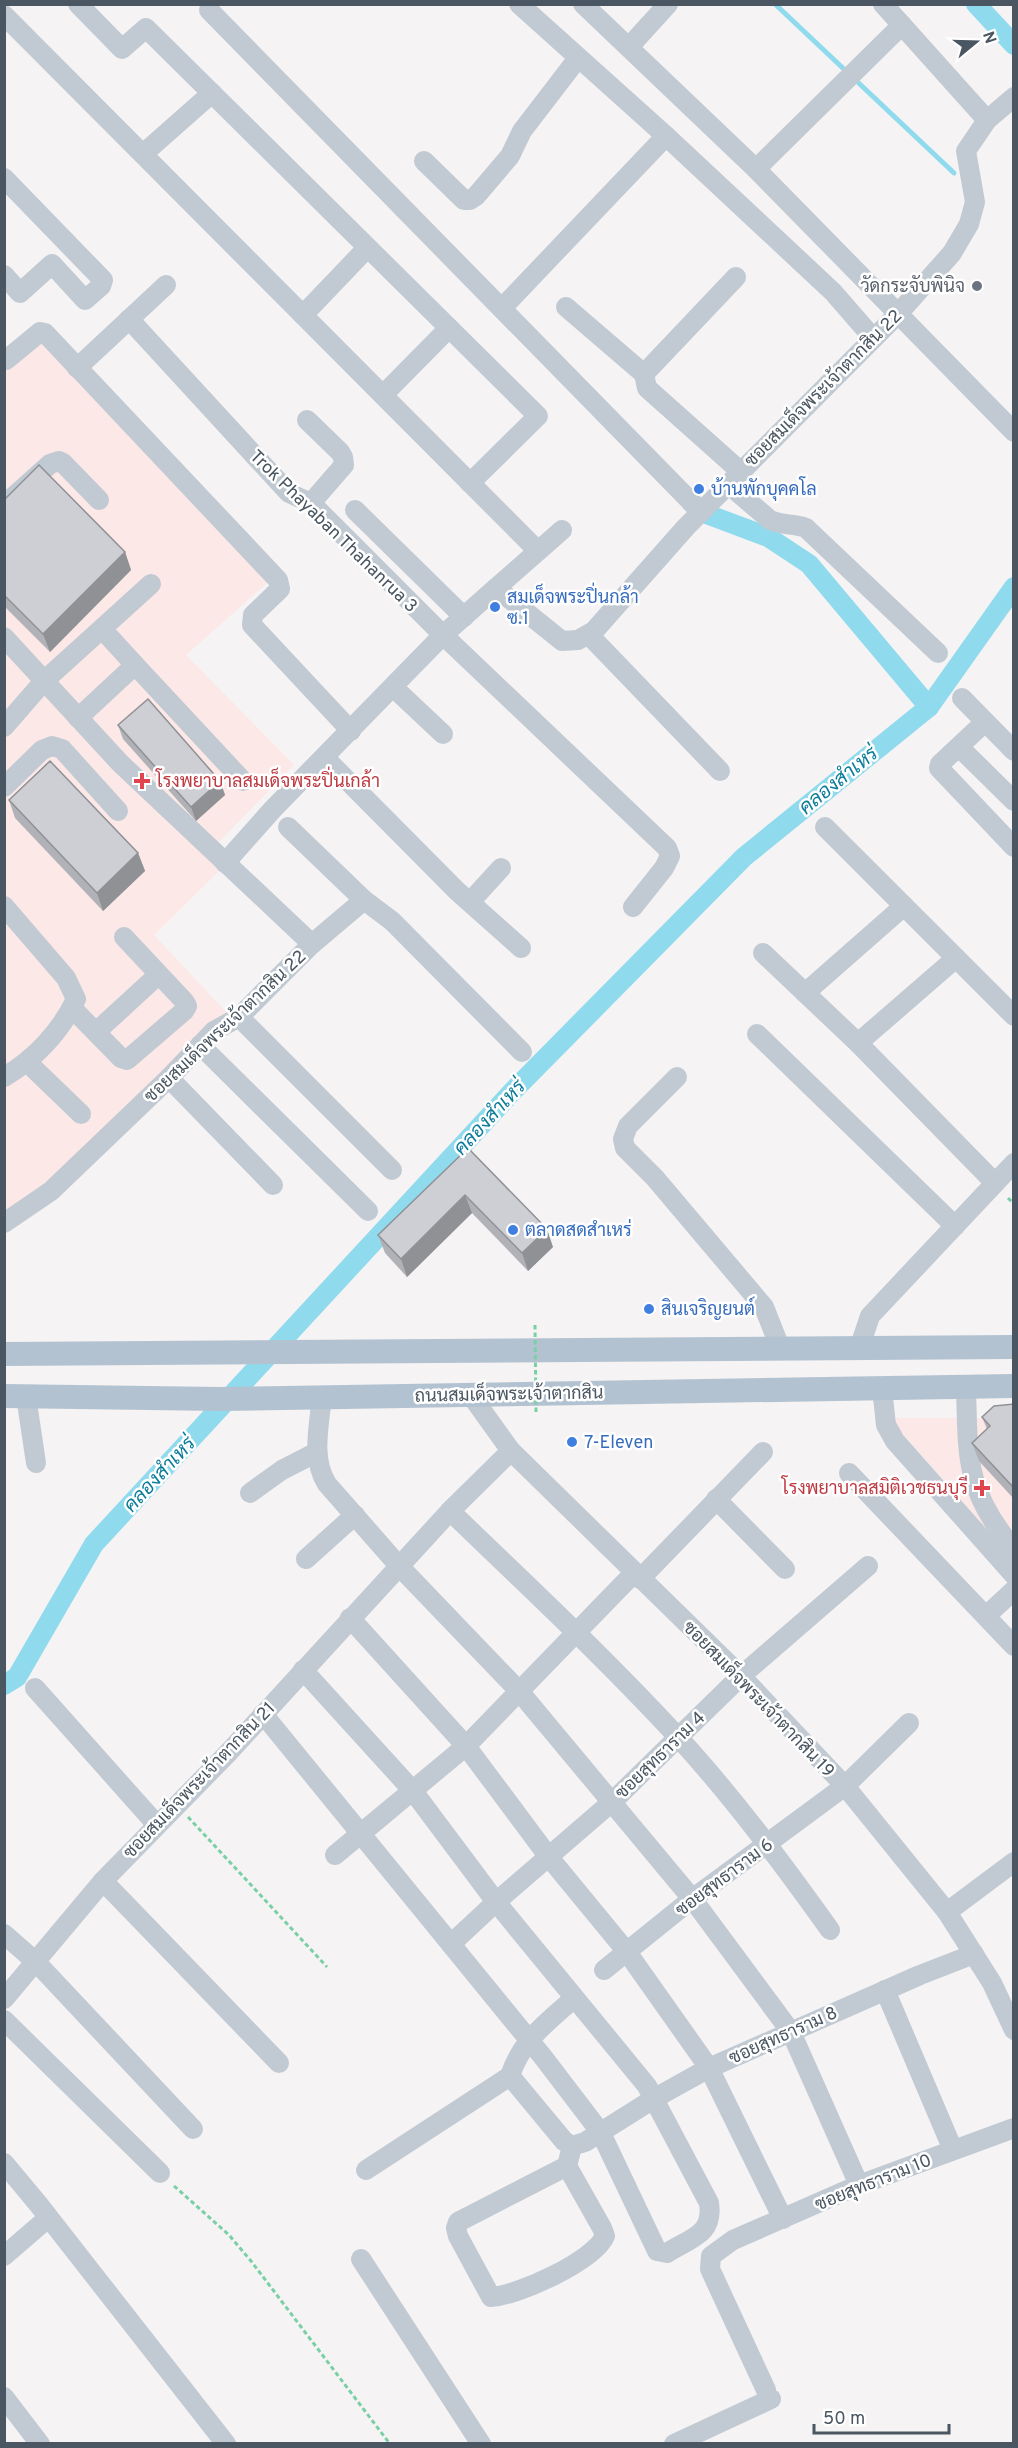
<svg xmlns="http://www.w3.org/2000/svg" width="1018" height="2448" font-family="Overpass,Sarabun,sans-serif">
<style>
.medical{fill:#fce8e6}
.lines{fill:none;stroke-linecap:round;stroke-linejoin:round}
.stream{stroke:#90daee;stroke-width:5}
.canal{stroke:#90daee;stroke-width:20}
.path{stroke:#7ad0a6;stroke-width:3;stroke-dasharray:4.5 3;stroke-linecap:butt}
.minor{stroke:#c1cad2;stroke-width:20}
.major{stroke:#b3c2d1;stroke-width:24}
.path-bridge{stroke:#7ad0a6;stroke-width:3;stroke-dasharray:4.5 3;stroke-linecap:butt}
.wall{fill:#b0b2b7}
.shaded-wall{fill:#909195}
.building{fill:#cdcfd5;stroke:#909195;stroke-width:1.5}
.worship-dot{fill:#6b7280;stroke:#fff;stroke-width:2}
.shop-dot{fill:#3f7fe0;stroke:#fff;stroke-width:2}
.health-dot{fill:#e0444e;stroke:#fff;stroke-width:2}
.labels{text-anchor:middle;stroke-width:5;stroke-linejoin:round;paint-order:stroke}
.worship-label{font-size:18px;fill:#5b616d;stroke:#fff;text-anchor:end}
.street-label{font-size:18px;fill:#4a5661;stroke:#fff}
.shop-label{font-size:18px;fill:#366cbe;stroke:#fff;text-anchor:start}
.health-label{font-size:18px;fill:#be3a42;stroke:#fff;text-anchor:start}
.water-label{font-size:20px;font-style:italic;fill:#0c7c9b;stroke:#fff}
</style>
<rect width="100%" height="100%" fill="#f5f3f3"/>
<!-- medical -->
<g class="medical">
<polygon points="44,340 267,583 186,655 294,765 206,855 220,870 154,935 227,1013 51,1182 5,1213 4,369"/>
<polygon points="889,1418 1013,1418 1013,1559"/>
</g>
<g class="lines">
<!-- stream -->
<polyline class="stream" points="775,4 954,173"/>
<!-- canal -->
<g class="canal">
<polyline points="976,4 1014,45"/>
<polyline points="691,502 701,512 768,537 809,564 929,707"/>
<polyline points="4,1685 17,1677 94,1544 510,1094 744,857 929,707 1014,587"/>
</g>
<!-- path -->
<g class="path">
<polyline points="1008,1198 1014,1204"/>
<polyline points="188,1817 327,1967"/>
<polyline points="174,2186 229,2235 251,2261 390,2444"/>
</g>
<!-- minor -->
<g class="minor">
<polyline points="78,4 122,49 146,28 538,416 470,483"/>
<polyline points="519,4 666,136 833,292 873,338"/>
<polyline points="583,4 756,169 1014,432"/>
<polyline points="883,4 987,120"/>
<polyline points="209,10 701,512"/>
<polyline points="4,15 538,551"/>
<polyline points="629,47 668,4"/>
<polyline points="143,154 212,93"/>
<polyline points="424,161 464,200 470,200 476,196 510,156 522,131 578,58"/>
<polyline points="756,169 902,25"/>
<polyline points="4,178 103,280 101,286 85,300 52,264 20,293 4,275"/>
<polyline points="736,277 644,374 647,388 740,471"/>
<polyline points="503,307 666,136"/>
<polyline points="566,307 644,374"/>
<polyline points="303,315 367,248"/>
<polyline points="129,319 289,493 311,503 443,635 667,848 670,856 664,868 633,907"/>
<polyline points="4,358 6,360 40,332 45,333 278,580 280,589 253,615 252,625 351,731"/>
<polyline points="77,368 166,285"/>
<polyline points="383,395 449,328"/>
<polyline points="307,420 340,452 343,457 344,465 311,503"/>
<path d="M 728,484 L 770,520 C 782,526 794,523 806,528 L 938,653"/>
<polyline points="4,505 50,464 59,461 63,463 99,500"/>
<polyline points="355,510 464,617"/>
<polyline points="496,588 562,530"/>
<polyline points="589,635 720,771"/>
<polyline points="4,637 120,763 312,944"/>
<polyline points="135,665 243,781"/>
<polyline points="393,687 443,734"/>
<polyline points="962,698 1014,751"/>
<polyline points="78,718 135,665 102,629"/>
<polyline points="985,722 940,764 939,768 1014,847"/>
<polyline points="4,727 44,681 151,584"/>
<polyline points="959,747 1014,801"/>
<polyline points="325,758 457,891 521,948"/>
<polyline points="4,787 42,750 52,746 62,749 118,811"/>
<polyline points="288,827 364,900 392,921 522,1052"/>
<polyline points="825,827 1014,1016"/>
<polyline points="225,863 273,809 443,635 496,588 562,641 578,640 594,631 686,527 897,315 952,253 969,224 975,202 966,151 987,120 1014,97"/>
<polyline points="470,902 501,868"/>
<path d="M 4,906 L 66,978 L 76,999 C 61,1031 35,1059 4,1077"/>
<polyline points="763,953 858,1043 995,1183"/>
<polyline points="805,993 904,906"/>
<polyline points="72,1008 121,1058 127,1060 184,1011 187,1006 184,1001 124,937"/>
<polyline points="239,1017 392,1170"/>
<polyline points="96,1032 158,975"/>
<polyline points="757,1034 955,1226"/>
<polyline points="858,1043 956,958"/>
<polyline points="200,1045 368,1211"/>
<polyline points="28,1063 81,1114"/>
<polyline points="677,1077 628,1126 623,1139 625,1148 655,1178 764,1307 781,1350"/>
<polyline points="169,1078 273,1185"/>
<polyline points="4,1223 51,1191 169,1078 214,1031 239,1017 312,944 364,900"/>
<polyline points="859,1349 870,1316 1014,1163"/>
<path d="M 966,1387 C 968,1458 965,1491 1014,1549"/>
<polyline points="882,1388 886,1425 895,1441 1014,1575"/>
<polyline points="470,1394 511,1451 741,1676 845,1786 947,1912 992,1983 1014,2030"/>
<polyline points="26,1396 36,1463"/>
<path d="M 322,1397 C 319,1426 311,1459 327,1484 L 399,1566 L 519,1691 L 694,1901 L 791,2032 L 859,2185"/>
<polyline points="849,1473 1014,1646"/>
<polyline points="250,1493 282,1470 317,1452"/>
<polyline points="716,1499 785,1569"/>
<path d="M 450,1511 C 527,1585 605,1658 677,1736 C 733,1797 782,1863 830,1930"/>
<polyline points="306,1559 355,1515"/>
<polyline points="640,1579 763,1452"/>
<polyline points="986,1616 1014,1590"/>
<polyline points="350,1618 466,1746 548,1856 627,1952 709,2068 783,2219"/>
<polyline points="35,1688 157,1825"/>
<path d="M 263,1714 L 543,2057 L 601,2133 L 657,2251 L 667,2253 C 690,2238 714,2235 709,2203 L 647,2086 L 496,1902 L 413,1791 L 303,1670"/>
<polyline points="335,1855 466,1746 634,1573"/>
<polyline points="103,1881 279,2063"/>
<polyline points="947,1912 1014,1862"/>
<polyline points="4,1934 36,1962 193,2129"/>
<polyline points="451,1944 496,1902 613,1801 741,1676 868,1566"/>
<polyline points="604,1970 692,1899 845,1786 909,1723"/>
<polyline points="885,1990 953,2150"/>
<path d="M 574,1998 C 547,2023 522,2039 510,2076 L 564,2141 L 572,2146 L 585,2142 L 655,2098 L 709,2068 L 920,1975 L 974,1954"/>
<polyline points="4,1999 103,1881 229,1752 450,1511 511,1451"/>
<polyline points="4,2020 160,2173"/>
<polyline points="4,2163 39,2205 226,2444"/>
<path d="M 567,2166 L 602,2228 L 605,2236 C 594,2261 517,2296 491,2297 L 458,2236 L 456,2228 L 458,2222 L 567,2166 L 572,2146"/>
<polyline points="366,2170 510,2076"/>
<polyline points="4,2256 48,2218"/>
<polyline points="361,2259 481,2444"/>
<polyline points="766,2390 710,2269 711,2256 733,2240 859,2185 1014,2128"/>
<polyline points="4,2397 40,2444"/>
<polyline points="674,2444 771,2399"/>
</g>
<!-- major -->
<g class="major">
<polyline points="4,1354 1014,1347"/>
<polyline points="4,1396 220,1399 1014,1386"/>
</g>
<!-- path-bridge -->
<polyline class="path-bridge" points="535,1325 536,1412"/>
</g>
<!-- wall -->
<g class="wall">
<polygon points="4,500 125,552 131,570 50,652 4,606"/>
<polygon points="118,725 220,781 225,795 196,821 123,739"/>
<polygon points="9,800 138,853 145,871 103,911 15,818"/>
<polygon points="468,1148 553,1247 528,1271 472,1213 407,1277 385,1253 378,1235"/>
<polygon points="1014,1404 1014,1499 979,1461 972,1443 987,1429 982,1417"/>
</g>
<!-- shaded-wall -->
<g class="shaded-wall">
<polygon points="125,552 131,570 50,652 43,634"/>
<polygon points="220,781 225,795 196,821 191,807"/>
<polygon points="138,853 145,871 103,911 97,893"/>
<polygon points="465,1195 472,1213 407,1277 401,1259"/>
<polygon points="547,1229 553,1247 528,1271 522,1253"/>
</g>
<!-- building -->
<g class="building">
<polygon points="39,465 125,552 43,634 4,595 4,500"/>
<polygon points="148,699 220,781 191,807 118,725"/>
<polygon points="50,761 138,853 97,893 9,800"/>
<polygon points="468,1148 547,1229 522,1253 465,1195 401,1259 378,1235"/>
<polygon points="1014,1404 1014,1488 972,1443 990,1426 982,1417 994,1406"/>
</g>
<!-- markers -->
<circle class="worship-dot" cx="977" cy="286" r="6"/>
<g class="shop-dot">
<circle cx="699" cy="489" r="6"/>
<circle cx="495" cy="607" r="6"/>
<circle cx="513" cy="1230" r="6"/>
<circle cx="649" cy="1309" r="6"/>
<circle cx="572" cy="1442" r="6"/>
</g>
<g class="health-dot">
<path d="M139 772h6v6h6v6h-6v6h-6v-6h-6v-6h6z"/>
<path d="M979 1479h6v6h6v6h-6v6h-6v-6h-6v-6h6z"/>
</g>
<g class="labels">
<!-- worship labels -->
<g class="worship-label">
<text x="965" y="292">วัดกระจับพินิจ</text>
</g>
<!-- street labels -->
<g class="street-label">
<text transform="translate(823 388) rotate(-45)" y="6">ซอยสมเด็จพระเจ้าตากสิน 22</text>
<text transform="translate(334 531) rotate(44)" y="6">Trok Phayaban Thahanrua 3</text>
<text transform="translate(225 1026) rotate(-43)" y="6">ซอยสมเด็จพระเจ้าตากสิน 22</text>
<text transform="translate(509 1394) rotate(-1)" y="6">ถนนสมเด็จพระเจ้าตากสิน</text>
<text transform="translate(759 1699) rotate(46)" y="6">ซอยสมเด็จพระเจ้าตากสิน 19</text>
<text transform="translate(660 1755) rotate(-44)" y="6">ซอยสุทธาราม 4</text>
<text transform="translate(199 1780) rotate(-46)" y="6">ซอยสมเด็จพระเจ้าตากสิน 21</text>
<text transform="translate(724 1877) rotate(-37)" y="6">ซอยสุทธาราม 6</text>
<text transform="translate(783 2035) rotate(-24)" y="6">ซอยสุทธาราม 8</text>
<text transform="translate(873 2182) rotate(-22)" y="6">ซอยสุทธาราม 10</text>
</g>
<!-- shop labels -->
<g class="shop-label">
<text x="711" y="495">บ้านพักบุคคโล</text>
<text x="507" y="603">สมเด็จพระปิ่นกล้า<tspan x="507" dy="21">ซ.1</tspan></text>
<text x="525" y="1236">ตลาดสดสำเหร่</text>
<text x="661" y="1315">สินเจริญยนต์</text>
<text x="584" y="1448">7-Eleven</text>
</g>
<!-- health labels -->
<g class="health-label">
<text x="156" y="787">โรงพยาบาลสมเด็จพระปิ่นเกล้า</text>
<text x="968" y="1494" text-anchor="end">โรงพยาบาลสมิติเวชธนบุรี</text>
</g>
<!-- water labels -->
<g class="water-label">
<text transform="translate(838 780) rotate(-39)" y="7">คลองสำเหร่</text>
<text transform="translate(489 1117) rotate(-47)" y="7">คลองสำเหร่</text>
<text transform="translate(159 1474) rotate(-47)" y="7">คลองสำเหร่</text>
</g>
</g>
<!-- border -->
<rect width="1018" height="2448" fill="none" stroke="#4a5661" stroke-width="12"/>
<!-- north arrow -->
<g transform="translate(976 42) rotate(71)" stroke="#ffffff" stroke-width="4.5" paint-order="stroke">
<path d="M0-4.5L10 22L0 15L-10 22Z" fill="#4a5661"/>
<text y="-9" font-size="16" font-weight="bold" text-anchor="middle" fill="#4a5661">N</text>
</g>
<!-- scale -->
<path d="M814 2424v9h135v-9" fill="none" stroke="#4a5661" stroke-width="3"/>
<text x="823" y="2424" font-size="18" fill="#4a5661" stroke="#ffffff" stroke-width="4.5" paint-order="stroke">50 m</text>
</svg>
